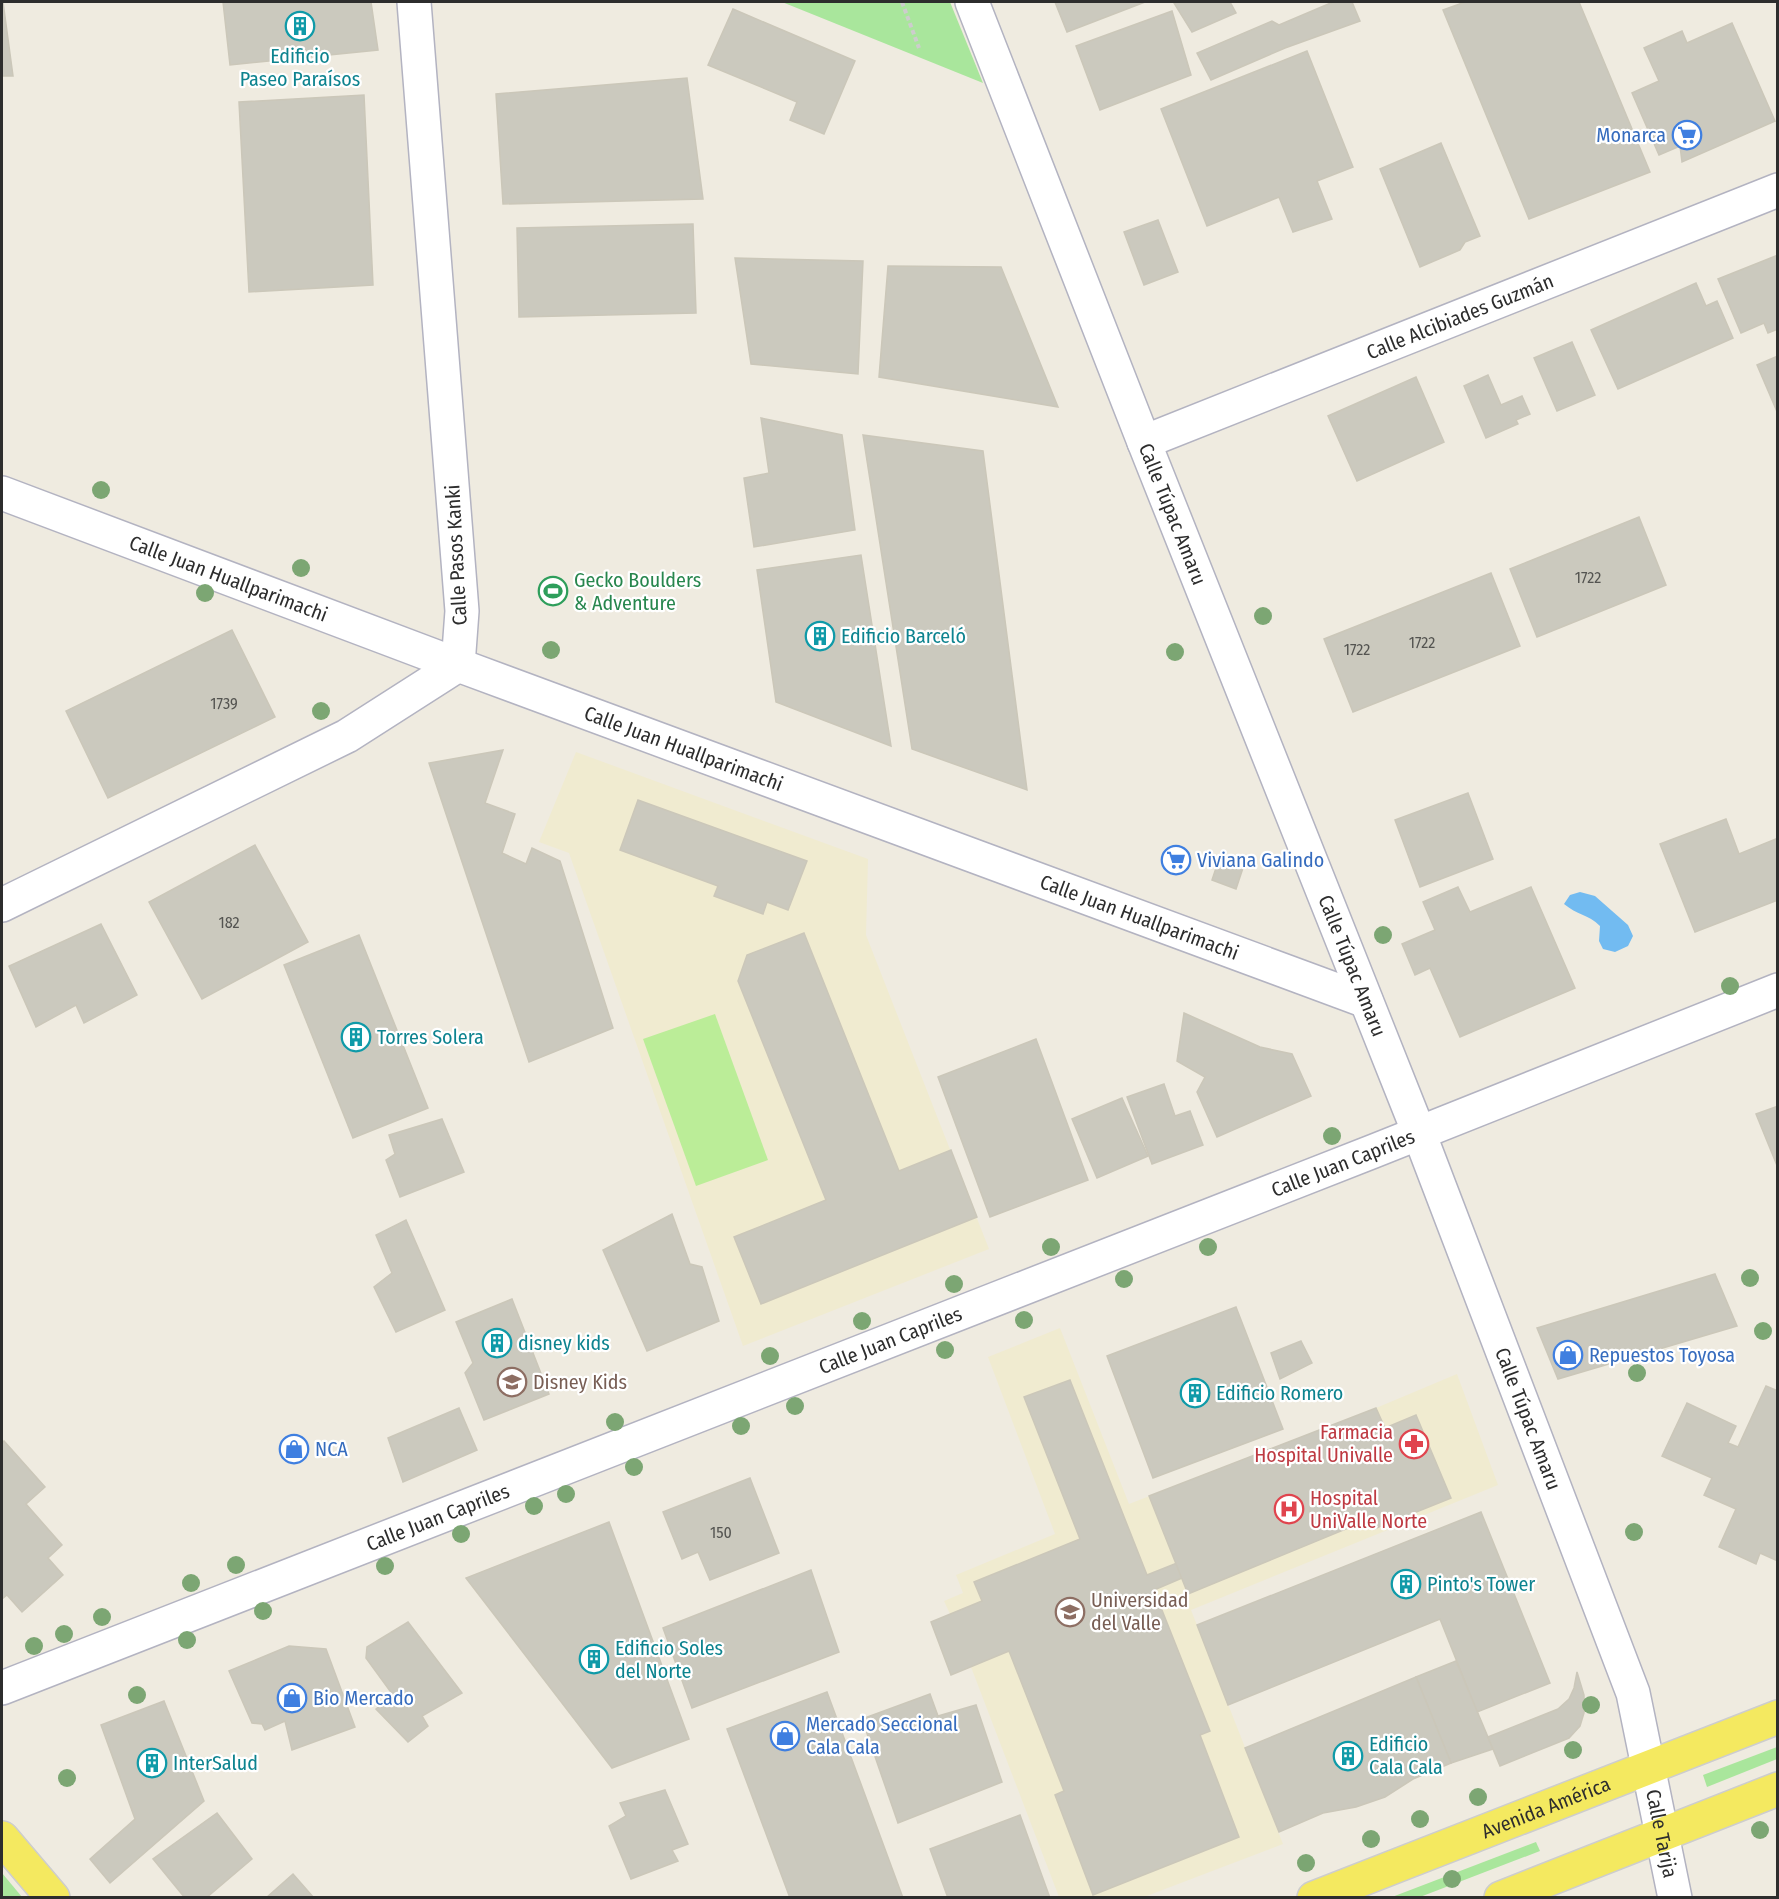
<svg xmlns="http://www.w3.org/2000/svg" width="1779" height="1899" font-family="'Fira Sans Condensed',sans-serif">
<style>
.education{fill:#f0ebd0}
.green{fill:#a9e69c}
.pitch{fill:#bbed98}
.water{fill:#72bbf1}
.building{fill:#cbc9be;stroke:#cbc7b9;stroke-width:1.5}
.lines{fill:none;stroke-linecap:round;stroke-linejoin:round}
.street-casing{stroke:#b3b3c1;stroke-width:36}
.primary-casing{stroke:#cdcdcd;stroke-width:36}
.path{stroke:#cdcdcd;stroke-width:4;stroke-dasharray:4.5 3;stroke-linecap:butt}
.street{stroke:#fff;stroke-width:33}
.primary{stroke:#f4e960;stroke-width:33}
.tree{fill:#7ca673}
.labels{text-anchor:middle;stroke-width:4.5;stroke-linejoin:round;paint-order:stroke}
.number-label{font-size:16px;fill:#545451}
.culture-label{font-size:20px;fill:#0d838f;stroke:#fff;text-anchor:start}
.shop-label{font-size:20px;fill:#366cbe;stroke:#fff;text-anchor:start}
.street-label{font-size:20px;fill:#2d2d2d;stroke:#fff}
.leisure-label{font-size:20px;fill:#27864d;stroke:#fff;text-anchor:start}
.education-label{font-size:20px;fill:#785e54;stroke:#fff;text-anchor:start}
.health-label{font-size:20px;fill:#be3a42;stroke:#fff;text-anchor:end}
</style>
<rect width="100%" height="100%" fill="#efebe0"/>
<!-- education -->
<g class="education">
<polygon points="576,752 868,859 866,935 989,1249 743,1346 569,853 539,842"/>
<polygon points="1060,1328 1129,1504 1376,1408 1457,1374 1498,1485 1191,1610 1283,1844 1144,1897 1059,1897 971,1667 951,1675 931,1622 950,1614 944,1601 963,1593 956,1575 1055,1534 988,1357"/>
</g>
<!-- green -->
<g class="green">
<polygon points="782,2 950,2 983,83"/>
<polygon points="1777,1747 1777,1759 1707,1787 1703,1775"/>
<polygon points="1536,1842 1540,1851 1420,1897 1392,1897"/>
<polygon points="2,1873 22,1897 2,1897"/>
</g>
<!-- pitch -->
<polygon class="pitch" points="715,1014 768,1160 696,1186 643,1039"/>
<!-- water -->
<path class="water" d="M 1580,892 L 1595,896 L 1628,925 L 1633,936 L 1628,946 L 1615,952 L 1603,949 L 1599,941 L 1600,926 C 1588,914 1577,915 1564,904 L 1570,895 Z"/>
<!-- building -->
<g class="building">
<polygon points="2,2 3,2 13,76 2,76"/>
<polygon points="223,2 371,2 378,50 230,65"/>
<polygon points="1055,2 1145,2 1067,32"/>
<polygon points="1178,2 1230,2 1236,13 1192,32 1174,3"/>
<polygon points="1333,2 1352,2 1360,21 1285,48 1211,80 1197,53 1272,21 1279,25"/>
<polygon points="1465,2 1579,2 1650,172 1529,219 1443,10"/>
<polygon points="733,9 855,61 824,134 790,120 797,102 708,65"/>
<polygon points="1172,11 1191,75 1100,110 1076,46"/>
<polygon points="1732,23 1775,121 1682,162 1680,146 1659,155 1632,93 1659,81 1644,48 1682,31 1687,43"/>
<polygon points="1307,51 1353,167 1317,181 1332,219 1293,232 1279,197 1207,226 1161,109"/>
<polygon points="687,78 703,199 503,204 496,94"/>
<polygon points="364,95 373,285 249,292 239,102"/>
<polygon points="1441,143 1480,236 1465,242 1460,250 1420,267 1380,169"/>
<polygon points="1158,220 1178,272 1144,285 1124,232"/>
<polygon points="693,224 696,313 519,317 517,228"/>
<polygon points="1778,255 1778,329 1768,333 1764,323 1741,333 1718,279"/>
<polygon points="735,258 863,261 858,374 751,364"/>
<polygon points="888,266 1001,267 1058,407 879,377"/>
<polygon points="1696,283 1706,306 1717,301 1733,338 1618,389 1591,330"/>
<polygon points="1572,342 1595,395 1557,411 1534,358"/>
<polygon points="1778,356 1778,414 1757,365"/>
<polygon points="1488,375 1501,405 1522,396 1530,414 1516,420 1518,424 1486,438 1464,386"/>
<polygon points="1416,377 1444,442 1357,481 1328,416"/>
<polygon points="761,418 842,435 855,530 754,547 744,478 769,473"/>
<polygon points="863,435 983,451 1027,790 912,749"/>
<polygon points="1639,517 1666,585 1537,637 1510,569"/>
<polygon points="861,555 891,746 776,702 757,570"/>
<polygon points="1491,573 1520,646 1353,712 1324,639"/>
<polygon points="232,630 275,717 108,798 66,711"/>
<polygon points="503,750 485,803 515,814 502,853 526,864 532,848 560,861 613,1028 529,1062 429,763"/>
<polygon points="1468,793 1493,859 1420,887 1395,820"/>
<polygon points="638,800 807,861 788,910 767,902 763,914 714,896 718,886 620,850"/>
<polygon points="1726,819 1739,854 1778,838 1778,900 1695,932 1660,844"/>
<polygon points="255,845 308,942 202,999 149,902"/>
<polygon points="1220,856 1244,865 1236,889 1212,880"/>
<polygon points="1458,887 1470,912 1531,887 1575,988 1460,1037 1430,968 1415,975 1402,944 1435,930 1423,902"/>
<polygon points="101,924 137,995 84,1023 76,1005 36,1027 9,966"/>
<polygon points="804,933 899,1171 951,1150 977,1217 761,1304 734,1237 826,1200 738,981 747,955"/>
<polygon points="359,935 428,1108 353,1138 284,965"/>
<polygon points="1184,1013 1260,1047 1292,1054 1311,1096 1217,1137 1197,1092 1205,1077 1177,1061"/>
<polygon points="1036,1039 1088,1180 990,1217 938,1077"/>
<polygon points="1164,1084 1175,1116 1190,1111 1203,1145 1152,1164 1127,1097"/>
<polygon points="1122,1098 1148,1156 1097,1178 1072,1119"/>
<polygon points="1778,1106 1778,1168 1756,1114"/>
<polygon points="442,1119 464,1172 400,1197 386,1160 395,1154 389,1135"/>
<polygon points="672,1214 690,1264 702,1267 719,1321 647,1351 603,1250"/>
<polygon points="406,1220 445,1310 396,1332 374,1287 392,1273 376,1235"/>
<polygon points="1715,1274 1737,1326 1558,1379 1537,1328"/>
<polygon points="512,1299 549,1394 484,1420 465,1373 473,1363 456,1322"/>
<polygon points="1236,1307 1283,1429 1153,1478 1107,1356"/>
<polygon points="1301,1341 1312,1363 1280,1379 1271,1353"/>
<polygon points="1070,1380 1147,1575 1177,1563 1182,1578 1154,1590 1210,1731 1200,1735 1239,1837 1093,1895 1055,1795 1064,1791 1009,1651 951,1675 931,1622 982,1601 974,1582 1080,1539 1024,1397"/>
<polygon points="1766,1386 1778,1391 1778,1561 1760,1553 1756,1564 1719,1547 1736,1509 1704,1495 1712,1478 1662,1456 1687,1403 1736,1426 1728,1443 1738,1447"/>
<polygon points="459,1408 477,1450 403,1482 388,1438"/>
<polygon points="1376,1408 1385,1428 1416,1415 1451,1498 1374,1529 1370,1519 1188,1594 1149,1496"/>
<polygon points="4,1441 45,1487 26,1504 62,1545 48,1558 63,1575 22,1612 7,1595 2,1599 2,1444"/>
<polygon points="750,1478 779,1553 710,1580 698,1552 682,1559 663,1512"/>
<polygon points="1481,1512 1550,1683 1477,1712 1440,1619 1228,1705 1197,1625"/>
<polygon points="609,1522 689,1739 612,1768 466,1578"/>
<polygon points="811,1570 839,1652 692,1708 663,1628"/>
<polygon points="408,1622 462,1693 422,1716 428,1726 408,1742 376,1709 393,1695 366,1658 367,1647"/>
<polygon points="289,1646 326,1649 355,1727 292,1750 285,1721 265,1730 262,1724 252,1723 229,1671"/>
<polygon points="1456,1661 1493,1749 1451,1763 1416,1677"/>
<polygon points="1577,1672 1584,1695 1584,1713 1580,1726 1569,1738 1500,1766 1488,1737 1558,1709 1569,1699 1574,1688"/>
<polygon points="1416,1677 1451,1763 1413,1779 1385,1797 1356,1807 1323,1813 1279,1832 1245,1748"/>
<polygon points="827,1692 903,1898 790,1898 727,1729"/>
<polygon points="930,1694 938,1716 976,1705 1002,1782 898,1823 862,1719"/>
<polygon points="164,1701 204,1801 110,1883 90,1859 135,1819 101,1725"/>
<polygon points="665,1790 688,1844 672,1850 678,1861 631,1879 609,1826 626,1816 620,1803"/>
<polygon points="217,1813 252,1859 206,1898 185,1898 153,1859"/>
<polygon points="1020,1815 1050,1898 948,1898 930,1849"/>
<polygon points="293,1874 314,1898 266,1898"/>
</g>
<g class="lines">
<!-- street casing -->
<g class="street-casing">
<g id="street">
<path id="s1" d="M 972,2 L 1144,442 L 1419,1133 L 1633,1693 L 1675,1898"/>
<path id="s2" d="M 1144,442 L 1778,190"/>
<path id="s3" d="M 2,493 L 458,665 L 1366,1001"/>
<polyline points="2,905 347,736 458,665 462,611 414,2"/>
<path id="s4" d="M 2,1688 L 1374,1151 L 1778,990"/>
</g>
</g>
<!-- primary casing -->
<g class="primary-casing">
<g id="primary">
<polyline points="2,1838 53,1898"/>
<path id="s5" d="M 1314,1898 L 1778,1717"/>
<polyline points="1501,1898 1778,1789"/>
</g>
</g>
<!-- path -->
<polyline class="path" points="902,2 919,48"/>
<!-- street -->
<use href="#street" class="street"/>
<!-- primary -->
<use href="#primary" class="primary"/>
</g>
<!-- trees -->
<g class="tree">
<circle cx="101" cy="490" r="9"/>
<circle cx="301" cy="568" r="9"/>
<circle cx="205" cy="593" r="9"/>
<circle cx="1263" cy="616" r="9"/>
<circle cx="551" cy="650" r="9"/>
<circle cx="1175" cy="652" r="9"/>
<circle cx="321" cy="711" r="9"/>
<circle cx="1383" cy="935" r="9"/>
<circle cx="1730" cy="986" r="9"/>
<circle cx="1332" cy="1136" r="9"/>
<circle cx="1051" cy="1247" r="9"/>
<circle cx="1208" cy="1247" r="9"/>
<circle cx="1750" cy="1278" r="9"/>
<circle cx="1124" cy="1279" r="9"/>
<circle cx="954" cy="1284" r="9"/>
<circle cx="1024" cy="1320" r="9"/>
<circle cx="862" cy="1321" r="9"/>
<circle cx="1763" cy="1331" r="9"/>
<circle cx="945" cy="1350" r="9"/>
<circle cx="770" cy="1356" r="9"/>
<circle cx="1637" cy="1373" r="9"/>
<circle cx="795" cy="1406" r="9"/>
<circle cx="615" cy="1422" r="9"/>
<circle cx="741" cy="1426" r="9"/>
<circle cx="634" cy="1467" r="9"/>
<circle cx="566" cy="1494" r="9"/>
<circle cx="534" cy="1506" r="9"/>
<circle cx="1634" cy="1532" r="9"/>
<circle cx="461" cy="1534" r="9"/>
<circle cx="236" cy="1565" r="9"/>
<circle cx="385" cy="1566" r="9"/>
<circle cx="191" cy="1583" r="9"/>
<circle cx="263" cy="1611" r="9"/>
<circle cx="102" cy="1617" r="9"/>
<circle cx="64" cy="1634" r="9"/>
<circle cx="187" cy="1640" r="9"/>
<circle cx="34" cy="1646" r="9"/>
<circle cx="137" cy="1695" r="9"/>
<circle cx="1591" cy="1705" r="9"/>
<circle cx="1573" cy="1750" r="9"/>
<circle cx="67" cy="1778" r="9"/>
<circle cx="1478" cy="1797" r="9"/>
<circle cx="1420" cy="1819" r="9"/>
<circle cx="1760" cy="1830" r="9"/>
<circle cx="1371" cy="1839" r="9"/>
<circle cx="1306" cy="1863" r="9"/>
<circle cx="1452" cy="1879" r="9"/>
</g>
<!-- icons -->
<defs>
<g id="building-ring" transform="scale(1.5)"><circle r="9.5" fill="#fff" stroke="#0f9aa8" stroke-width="1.5"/><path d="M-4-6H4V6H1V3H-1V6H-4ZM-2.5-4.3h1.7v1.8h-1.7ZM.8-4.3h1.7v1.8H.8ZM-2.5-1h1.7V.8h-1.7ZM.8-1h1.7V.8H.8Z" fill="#0f9aa8"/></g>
<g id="supermarket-ring" transform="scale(1.5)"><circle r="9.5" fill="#fff" stroke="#3f7fe0" stroke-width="1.5"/><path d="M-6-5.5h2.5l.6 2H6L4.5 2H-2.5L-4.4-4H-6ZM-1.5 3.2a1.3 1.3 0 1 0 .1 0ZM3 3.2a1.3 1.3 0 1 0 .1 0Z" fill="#3f7fe0"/></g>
<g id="stadium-ring" transform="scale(1.5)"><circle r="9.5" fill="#fff" stroke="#2e9e5b" stroke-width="1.5"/><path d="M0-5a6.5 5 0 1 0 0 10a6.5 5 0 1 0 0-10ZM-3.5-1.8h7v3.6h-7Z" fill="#2e9e5b"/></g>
<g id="shop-ring" transform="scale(1.5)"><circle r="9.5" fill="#fff" stroke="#3f7fe0" stroke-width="1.5"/><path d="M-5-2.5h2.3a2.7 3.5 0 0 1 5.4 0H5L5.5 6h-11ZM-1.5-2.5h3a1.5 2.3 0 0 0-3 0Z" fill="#3f7fe0"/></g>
<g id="school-ring" transform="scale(1.5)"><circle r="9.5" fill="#fff" stroke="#8d6e63" stroke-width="1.5"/><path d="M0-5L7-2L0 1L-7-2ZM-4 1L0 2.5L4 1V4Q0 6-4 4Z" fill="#8d6e63"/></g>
<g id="pharmacy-ring" transform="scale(1.5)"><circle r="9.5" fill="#fff" stroke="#e0444e" stroke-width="1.5"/><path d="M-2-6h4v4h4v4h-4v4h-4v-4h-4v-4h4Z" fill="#e0444e"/></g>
<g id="hospital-ring" transform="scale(1.5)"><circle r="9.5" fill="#fff" stroke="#e0444e" stroke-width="1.5"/><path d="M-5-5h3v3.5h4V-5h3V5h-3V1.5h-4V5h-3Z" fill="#e0444e"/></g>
<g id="university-ring" transform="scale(1.5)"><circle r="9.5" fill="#fff" stroke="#8d6e63" stroke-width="1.5"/><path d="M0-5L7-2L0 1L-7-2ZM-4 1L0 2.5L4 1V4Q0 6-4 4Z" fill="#8d6e63"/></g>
</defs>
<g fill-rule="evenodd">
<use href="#building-ring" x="300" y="26"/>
<use href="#supermarket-ring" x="1687" y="135"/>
<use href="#stadium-ring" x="553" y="591"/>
<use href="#building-ring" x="820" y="636"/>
<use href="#supermarket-ring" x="1176" y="860"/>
<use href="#building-ring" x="356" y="1037"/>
<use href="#building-ring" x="497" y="1343"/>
<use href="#shop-ring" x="1568" y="1355"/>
<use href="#school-ring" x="512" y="1382"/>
<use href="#building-ring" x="1195" y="1393"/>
<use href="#pharmacy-ring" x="1414" y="1444"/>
<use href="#shop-ring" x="294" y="1449"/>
<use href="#hospital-ring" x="1289" y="1509"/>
<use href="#building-ring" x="1406" y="1584"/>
<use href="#university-ring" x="1070" y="1612"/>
<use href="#building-ring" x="594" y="1659"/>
<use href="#shop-ring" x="292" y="1698"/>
<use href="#shop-ring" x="785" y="1736"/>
<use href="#building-ring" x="1348" y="1756"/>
<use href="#building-ring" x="152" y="1763"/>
</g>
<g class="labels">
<!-- number labels -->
<g class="number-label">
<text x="1588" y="583">1722</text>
<text x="1422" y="648">1722</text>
<text x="1357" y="655">1722</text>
<text x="224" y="709">1739</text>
<text x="229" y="928">182</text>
<text x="721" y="1538">150</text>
</g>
<!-- culture labels -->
<g class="culture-label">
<text x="300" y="63" text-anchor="middle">Edificio<tspan x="300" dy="23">Paseo Paraísos</tspan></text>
<text x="841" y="643">Edificio Barceló</text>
<text x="377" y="1044">Torres Solera</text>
<text x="518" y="1350">disney kids</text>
<text x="1216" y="1400">Edificio Romero</text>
<text x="1427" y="1591">Pinto's Tower</text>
<text x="615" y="1655">Edificio Soles<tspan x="615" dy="23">del Norte</tspan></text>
<text x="1369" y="1751">Edificio<tspan x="1369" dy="23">Cala Cala</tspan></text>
<text x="173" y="1770">InterSalud</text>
</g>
<!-- shop labels -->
<g class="shop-label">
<text x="1666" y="142" text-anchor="end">Monarca</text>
<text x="1197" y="867">Viviana Galindo</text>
<text x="1589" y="1362">Repuestos Toyosa</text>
<text x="315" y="1456">NCA</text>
<text x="313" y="1705">Bio Mercado</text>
<text x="806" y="1731">Mercado Seccional<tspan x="806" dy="23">Cala Cala</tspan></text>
</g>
<!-- street labels -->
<g class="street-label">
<text dy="7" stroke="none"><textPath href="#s2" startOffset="340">Calle Alcibiades Guzmán</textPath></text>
<text dy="7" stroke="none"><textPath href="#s1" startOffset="550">Calle Túpac Amaru</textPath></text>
<text transform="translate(456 555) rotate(-93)" y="7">Calle Pasos Kanki</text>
<text dy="7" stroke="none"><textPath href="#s3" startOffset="242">Calle Juan Huallparimachi</textPath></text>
<text dy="7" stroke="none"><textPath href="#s3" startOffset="728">Calle Juan Huallparimachi</textPath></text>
<text dy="7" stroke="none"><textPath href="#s3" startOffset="1214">Calle Juan Huallparimachi</textPath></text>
<text dy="7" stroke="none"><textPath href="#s1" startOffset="1036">Calle Túpac Amaru</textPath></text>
<text dy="7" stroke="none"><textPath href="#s4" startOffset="1440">Calle Juan Capriles</textPath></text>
<text dy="7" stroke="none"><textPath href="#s4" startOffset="954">Calle Juan Capriles</textPath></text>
<text dy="7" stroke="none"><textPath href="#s1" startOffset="1522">Calle Túpac Amaru</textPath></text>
<text dy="7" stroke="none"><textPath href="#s4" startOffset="468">Calle Juan Capriles</textPath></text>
<text dy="7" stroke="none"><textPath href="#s5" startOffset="249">Avenida América</textPath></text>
<text dy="7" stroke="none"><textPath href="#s1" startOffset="1959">Calle Tarija</textPath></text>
</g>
<!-- leisure labels -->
<g class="leisure-label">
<text x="574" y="587">Gecko Boulders<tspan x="574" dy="23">&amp; Adventure</tspan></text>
</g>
<!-- education labels -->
<g class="education-label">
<text x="533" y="1389">Disney Kids</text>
<text x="1091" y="1607">Universidad<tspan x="1091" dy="23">del Valle</tspan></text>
</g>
<!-- health labels -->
<g class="health-label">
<text x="1393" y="1439">Farmacia<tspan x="1393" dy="23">Hospital Univalle</tspan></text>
<text x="1310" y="1505" text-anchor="start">Hospital<tspan x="1310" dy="23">UniValle Norte</tspan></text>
</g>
</g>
<!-- border -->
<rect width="1779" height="1899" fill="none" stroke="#2d2d2d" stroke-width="6"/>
</svg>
